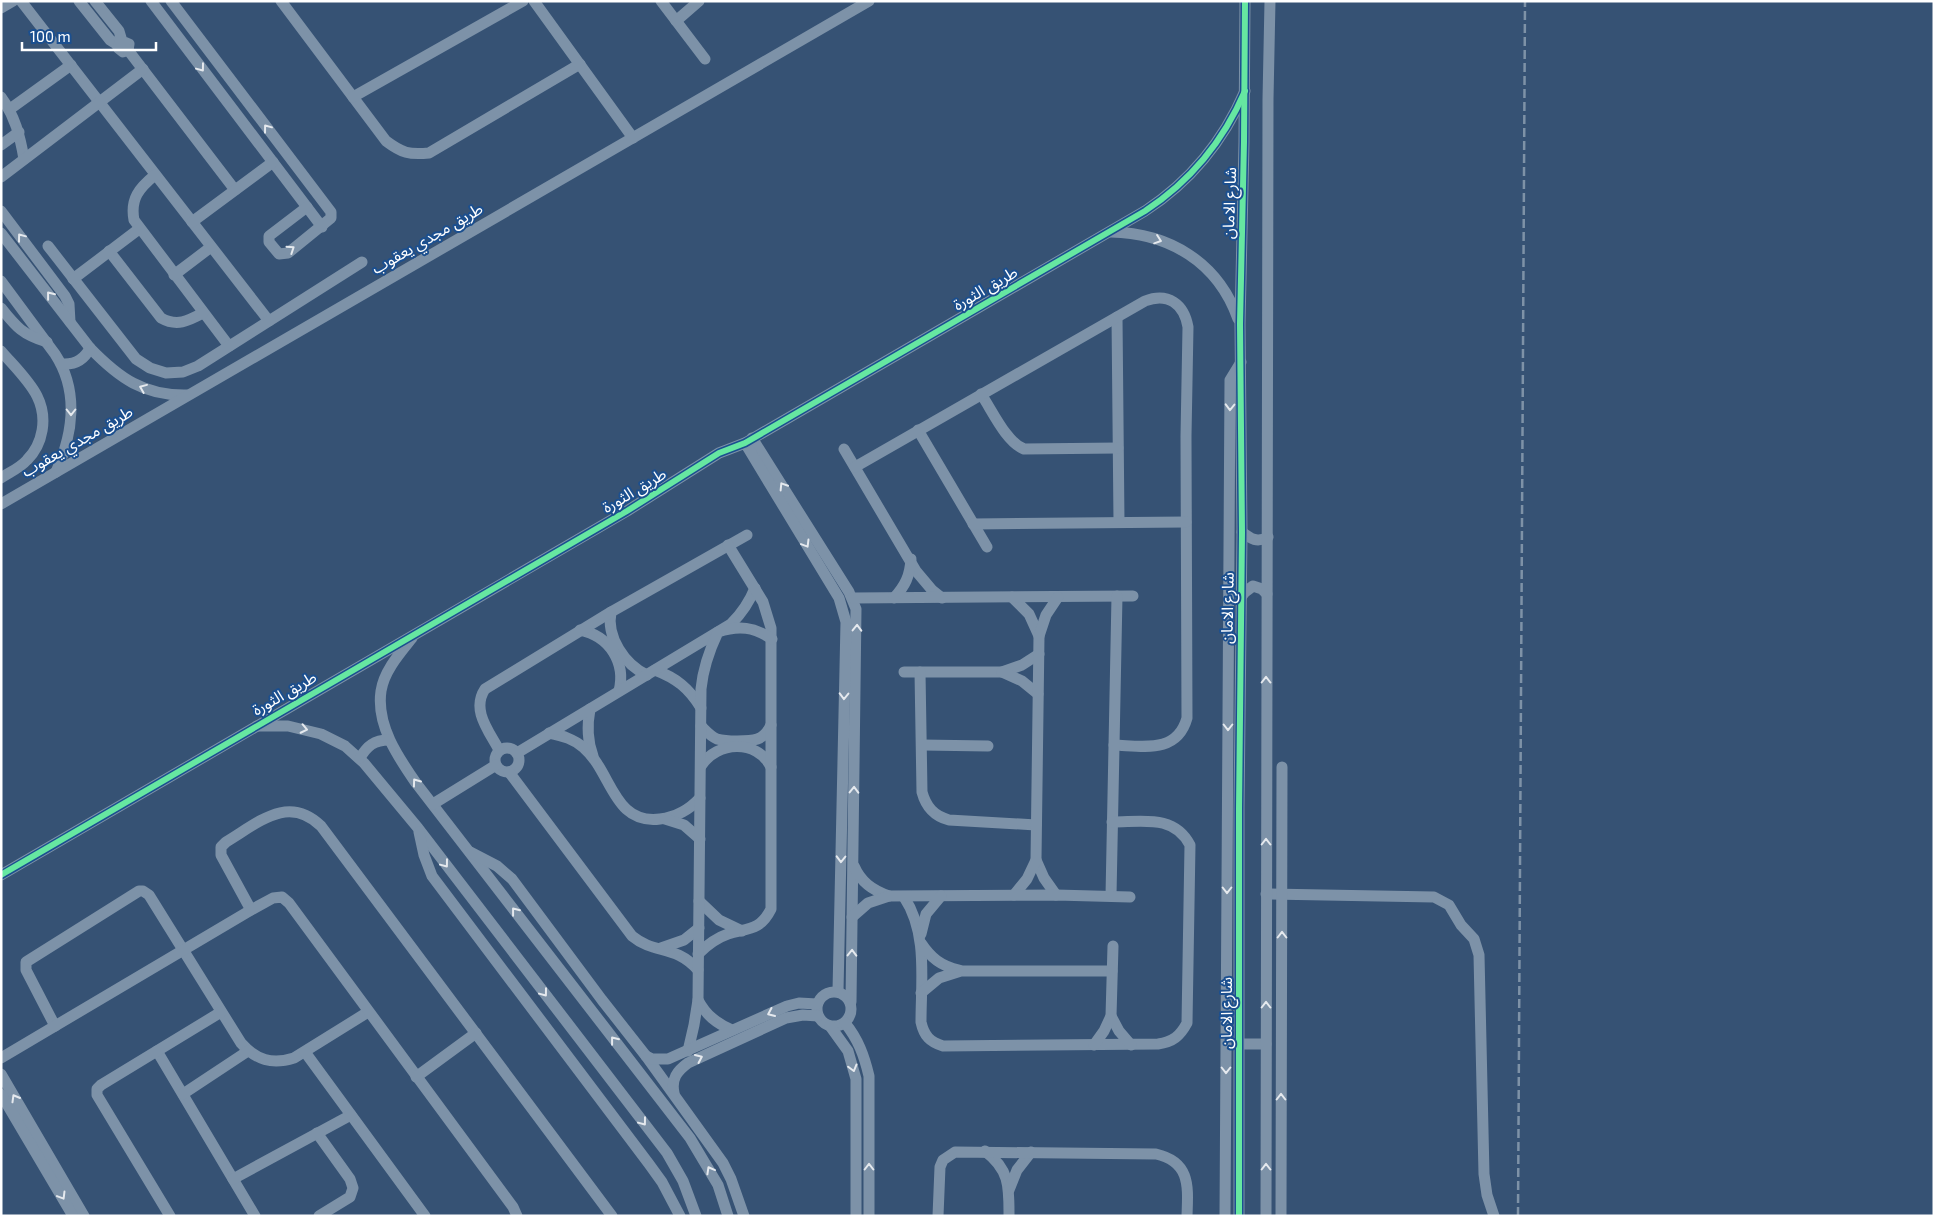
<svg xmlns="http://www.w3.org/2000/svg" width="1935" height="1217" font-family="'Exo 2','Noto Sans Arabic',sans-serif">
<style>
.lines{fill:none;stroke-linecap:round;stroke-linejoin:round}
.minor{stroke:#7d92a8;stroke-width:11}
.rail{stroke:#7e92a7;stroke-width:2.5;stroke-dasharray:9 4;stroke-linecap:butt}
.cycleway-casing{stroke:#1b4f8f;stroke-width:9}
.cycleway{stroke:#66e7a1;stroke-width:6}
.oneway{stroke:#e5e9ee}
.labels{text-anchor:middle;stroke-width:4;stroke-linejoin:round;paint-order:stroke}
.street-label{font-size:16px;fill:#fff;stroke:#1b4f8f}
</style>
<rect width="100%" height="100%" fill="#365274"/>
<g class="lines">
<!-- minor -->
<g class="minor">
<polyline points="21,1 269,321"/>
<polyline points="79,1 110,40 118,45"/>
<polyline points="95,1 119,31 122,41 129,44 128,50 123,52 118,48 120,42 122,41"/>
<polyline points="151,1 322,227"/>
<polyline points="171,1 331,212 331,218 288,253 279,254 269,242 269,236 307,207"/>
<path d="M 281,1 L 386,141 C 402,153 409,155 429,153 L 580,64"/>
<polyline points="534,1 633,138"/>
<polyline points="661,1 705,59"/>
<polyline points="1,8 13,1"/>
<polyline points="676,21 699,1"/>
<polyline points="128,50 235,190"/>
<path d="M 1,97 C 15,116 20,136 24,159"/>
<polyline points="353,97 523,1"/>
<polyline points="10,109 71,65"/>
<polyline points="1,145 19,132"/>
<path d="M 155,175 C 139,188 130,199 134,220 L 229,346"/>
<polyline points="1,177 143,69"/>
<polyline points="1,211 65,296 69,304 70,322"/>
<polyline points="192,222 273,162"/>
<path d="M 1111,232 C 1169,233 1218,262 1238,319"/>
<path d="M 1,233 L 90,348 C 119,378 144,396 187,395"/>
<polyline points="48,246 136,359 150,368 166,373 183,372 198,366 362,262"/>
<path d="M 109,251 L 161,318 C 177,327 188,321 203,313"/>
<polyline points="174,275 211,247"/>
<polyline points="73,279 139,229"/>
<path d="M 1,281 L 55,354 C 79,391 73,434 56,472"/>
<path d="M 1,308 C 16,327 23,335 47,342"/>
<polyline points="1117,317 1119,522"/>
<path d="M 1,351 C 13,365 29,380 37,396 C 48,418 43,444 27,460 C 20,468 10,472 1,478"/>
<path d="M 62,364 C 75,365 84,360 90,348"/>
<path d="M 981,394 C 992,410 1006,442 1024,449 L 1118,448"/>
<polyline points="918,430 987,547"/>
<polyline points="752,438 849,592 856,609 851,1002"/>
<polyline points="745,443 839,598 846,622 838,991"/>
<polyline points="844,449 916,571 932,590 942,598"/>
<path d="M 855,467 L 1145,301 C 1168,292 1184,304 1188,327 L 1186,436 L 1187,718 C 1177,754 1143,746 1114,745"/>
<polyline points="1,504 869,1"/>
<polyline points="973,524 1186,522"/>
<path d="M 1242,532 C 1251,539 1257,543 1268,537"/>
<polyline points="1012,597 1029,614 1039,636"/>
<polyline points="1241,597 1245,592 1253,586 1262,589 1267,594"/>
<polyline points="853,598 1133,596"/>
<path d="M 894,598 C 905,586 910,576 911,559"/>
<path d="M 611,612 C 606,637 625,665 647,675"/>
<path d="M 580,630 C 610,636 626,663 619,691"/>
<path d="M 412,638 C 400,653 384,671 381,691 C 376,725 398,757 416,783 L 690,1138 L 718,1185 L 728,1216"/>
<path d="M 655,670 C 676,678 689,688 701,708"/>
<polyline points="904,672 1002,672 1022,665 1039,654"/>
<path d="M 920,672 L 922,792 C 926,807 934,816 949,820 L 1036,825"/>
<polyline points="1002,672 1022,681 1038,694"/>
<path d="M 590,709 C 587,725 587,740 593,756"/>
<polyline points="257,726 288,726 321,734 345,746 364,763 418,828 667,1153 683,1181 696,1216"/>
<path d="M 701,726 C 706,731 710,736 717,739 C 724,741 730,741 737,741 C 753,741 764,741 771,725"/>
<path d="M 549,733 C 563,736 574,739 584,748 C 612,772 613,825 660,819 C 677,817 689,810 700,798"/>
<polyline points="922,745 988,746"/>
<circle cx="507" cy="760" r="12"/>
<path d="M 499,750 C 489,731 471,710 485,689 L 611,612 L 747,535"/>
<path d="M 517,753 L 731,624 C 742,613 749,603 755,588"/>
<path d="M 360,758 C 367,746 374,740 389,740"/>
<path d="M 701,766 C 717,741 757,739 771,767"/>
<path d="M 509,772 L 632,936 C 655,955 675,944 698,970"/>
<polyline points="433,804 496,765"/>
<polyline points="665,819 684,825 700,839"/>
<polyline points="419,832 424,855 432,876 649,1164 662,1182 680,1216"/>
<polyline points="470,852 497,866 512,879 602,1000 646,1056 723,1163 731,1179 744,1216"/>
<polyline points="1036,860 1044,878 1056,895"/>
<path d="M 854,866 C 861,882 872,890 889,896"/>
<path d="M 1,875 L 627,511 L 719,453 L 745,443 L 1145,211 C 1191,181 1223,142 1245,91"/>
<polyline points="1266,894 1434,897 1449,905 1461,925 1474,939 1479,955 1484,1174 1487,1195 1494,1216"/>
<polyline points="1014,895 1027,879 1036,860 1039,636 1046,615 1058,597"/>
<polyline points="1111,896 1117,596"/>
<path d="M 904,897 C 928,933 921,980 921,1022 C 924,1036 930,1042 943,1046 L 1158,1044 C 1173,1042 1180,1036 1187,1023 L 1190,845 C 1174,814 1142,822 1112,822"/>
<polyline points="699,901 719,920 742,931"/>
<path d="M 251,910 L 221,855 L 221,847 L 226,842 C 258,823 288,794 321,826 L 612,1216"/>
<polyline points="852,917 868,903 889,896 1056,895 1130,897"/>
<polyline points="921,934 926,914 941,896"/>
<path d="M 921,943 C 931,958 941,966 959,970"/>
<polyline points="661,948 684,940 699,928"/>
<path d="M 698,954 C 707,945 716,938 728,934 C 748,928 760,931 771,909 L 771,628 L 763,602 L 728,545"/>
<circle cx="834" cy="1009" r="17"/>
<polyline points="921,993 939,978 961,971 1112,971"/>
<path d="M 698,1000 C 706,1015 716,1023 732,1030"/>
<polyline points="1111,1016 1119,1031 1131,1045"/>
<path d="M 845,1023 C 858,1039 864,1055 869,1076 L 869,1216"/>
<path d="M 55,1026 L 26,970 L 26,962 L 139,891 L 143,891 L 149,895 L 241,1043 C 256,1060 272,1065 294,1058 L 368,1012"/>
<polyline points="830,1026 848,1051 856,1079 856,1216"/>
<polyline points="1240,1044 1266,1044"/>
<polyline points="1094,1045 1104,1031 1111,1016 1113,946"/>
<polyline points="157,1051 255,1216"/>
<path d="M 688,1051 L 694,1025 L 698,1000 L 701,689 C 703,668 709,651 718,632 C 739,625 754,627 772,639"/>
<polyline points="305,1052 425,1216"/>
<polyline points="646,1056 652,1059 668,1059 787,1006 799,1003 817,1004"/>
<polyline points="1,1058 251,910 273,898 282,897 289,903 513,1207 517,1216"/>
<polyline points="1,1074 84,1216"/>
<polyline points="416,1077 476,1033"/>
<path d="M 674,1093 C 671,1079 677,1071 688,1063 L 786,1018 L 803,1015 L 818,1016"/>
<polyline points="1,1094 73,1216"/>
<polyline points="183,1094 248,1051"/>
<polyline points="317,1133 350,1179 353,1188 350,1197 319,1216"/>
<path d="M 985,1151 C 1010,1170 1009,1187 1009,1216"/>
<polyline points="233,1179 351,1115"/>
<polyline points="1009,1190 1017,1170 1031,1152"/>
<polyline points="170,1216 97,1095 97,1089 101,1085 221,1012"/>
<path d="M 938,1216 L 940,1167 L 943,1160 L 955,1152 L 1156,1154 C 1191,1162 1188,1187 1187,1216"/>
<polyline points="1225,1216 1230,380 1241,362"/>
<polyline points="1239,1216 1239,809 1242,532 1240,324 1244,142 1245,1"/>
<polyline points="1266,1216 1268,99 1270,1"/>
<polyline points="1281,1216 1282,767"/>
</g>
<!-- rail -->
<polyline class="rail" points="1518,1216 1525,1"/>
<!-- cycleway casing -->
<g class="cycleway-casing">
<g id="cycleway">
<path d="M 1,875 L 627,511 L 719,453 L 745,443 L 1145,211 C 1191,181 1223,142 1245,91"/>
<polyline points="1239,1216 1239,809 1242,532 1240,324 1244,142 1245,1"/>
</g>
</g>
<!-- cycleway -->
<use href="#cycleway" class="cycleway"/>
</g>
<!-- one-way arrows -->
<defs><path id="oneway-chevron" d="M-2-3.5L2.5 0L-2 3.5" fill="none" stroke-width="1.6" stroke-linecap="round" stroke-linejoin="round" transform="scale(1.25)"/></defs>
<g class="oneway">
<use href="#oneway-chevron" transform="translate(201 68) rotate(53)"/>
<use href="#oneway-chevron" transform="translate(267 128) rotate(-127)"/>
<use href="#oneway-chevron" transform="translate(21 237) rotate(-127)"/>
<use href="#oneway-chevron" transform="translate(1158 240) rotate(19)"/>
<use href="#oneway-chevron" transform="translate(291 249) rotate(-34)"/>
<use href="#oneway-chevron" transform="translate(50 295) rotate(-128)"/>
<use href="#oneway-chevron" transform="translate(143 388) rotate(-158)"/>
<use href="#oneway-chevron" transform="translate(1230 407) rotate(91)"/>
<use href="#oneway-chevron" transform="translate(71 412) rotate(90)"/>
<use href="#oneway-chevron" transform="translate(783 486) rotate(-122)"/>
<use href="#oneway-chevron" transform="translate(806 544) rotate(59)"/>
<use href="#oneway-chevron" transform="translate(857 628) rotate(-89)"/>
<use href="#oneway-chevron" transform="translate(1266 680) rotate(-90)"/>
<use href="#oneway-chevron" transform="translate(844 696) rotate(91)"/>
<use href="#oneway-chevron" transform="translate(1228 727) rotate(90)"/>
<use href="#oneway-chevron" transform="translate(304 729) rotate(12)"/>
<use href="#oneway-chevron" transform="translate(416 782) rotate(-126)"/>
<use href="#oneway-chevron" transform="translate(854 790) rotate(-89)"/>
<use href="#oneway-chevron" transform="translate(1266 842) rotate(-90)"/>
<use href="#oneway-chevron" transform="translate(841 859) rotate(91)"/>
<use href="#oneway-chevron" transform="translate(445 864) rotate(53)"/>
<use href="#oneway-chevron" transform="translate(1227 890) rotate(90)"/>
<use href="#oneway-chevron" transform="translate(515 911) rotate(-128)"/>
<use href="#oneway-chevron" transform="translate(1282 935) rotate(-90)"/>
<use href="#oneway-chevron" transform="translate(852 953) rotate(-89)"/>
<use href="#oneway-chevron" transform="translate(544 993) rotate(53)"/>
<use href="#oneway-chevron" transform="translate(1266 1005) rotate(-90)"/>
<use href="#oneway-chevron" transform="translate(771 1013) rotate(156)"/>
<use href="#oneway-chevron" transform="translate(614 1040) rotate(-128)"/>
<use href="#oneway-chevron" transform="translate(699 1058) rotate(-24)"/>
<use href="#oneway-chevron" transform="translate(853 1068) rotate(75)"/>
<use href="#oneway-chevron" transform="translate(1226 1070) rotate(90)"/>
<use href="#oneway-chevron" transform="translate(1281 1097) rotate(-90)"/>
<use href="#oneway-chevron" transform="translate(15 1098) rotate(-120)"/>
<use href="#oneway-chevron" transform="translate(643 1122) rotate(53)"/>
<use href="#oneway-chevron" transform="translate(869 1167) rotate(-90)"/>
<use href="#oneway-chevron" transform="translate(1266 1167) rotate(-90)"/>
<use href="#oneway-chevron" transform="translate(710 1170) rotate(-119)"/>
<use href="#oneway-chevron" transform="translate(62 1196) rotate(59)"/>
</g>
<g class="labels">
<!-- street labels -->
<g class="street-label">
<text transform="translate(1229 203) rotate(-88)" y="6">شارع الامان</text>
<text transform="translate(427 238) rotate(-30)" y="6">طريق مجدي يعقوب</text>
<text transform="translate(985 288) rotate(-30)" y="6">طريق الثورة</text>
<text transform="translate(77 441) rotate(-30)" y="6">طريق مجدي يعقوب</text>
<text transform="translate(634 490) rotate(-31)" y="6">طريق الثورة</text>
<text transform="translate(1227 608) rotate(-89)" y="6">شارع الامان</text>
<text transform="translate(284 693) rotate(-30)" y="6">طريق الثورة</text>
<text transform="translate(1226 1013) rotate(-90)" y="6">شارع الامان</text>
</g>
</g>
<!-- border -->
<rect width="1935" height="1217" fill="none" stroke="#ffffff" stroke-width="5"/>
<!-- scale -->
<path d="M22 42v8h134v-8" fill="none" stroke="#ffffff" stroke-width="2.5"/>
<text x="30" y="42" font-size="15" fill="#ffffff" stroke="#1b4f8f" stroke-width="4" paint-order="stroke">100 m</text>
</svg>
